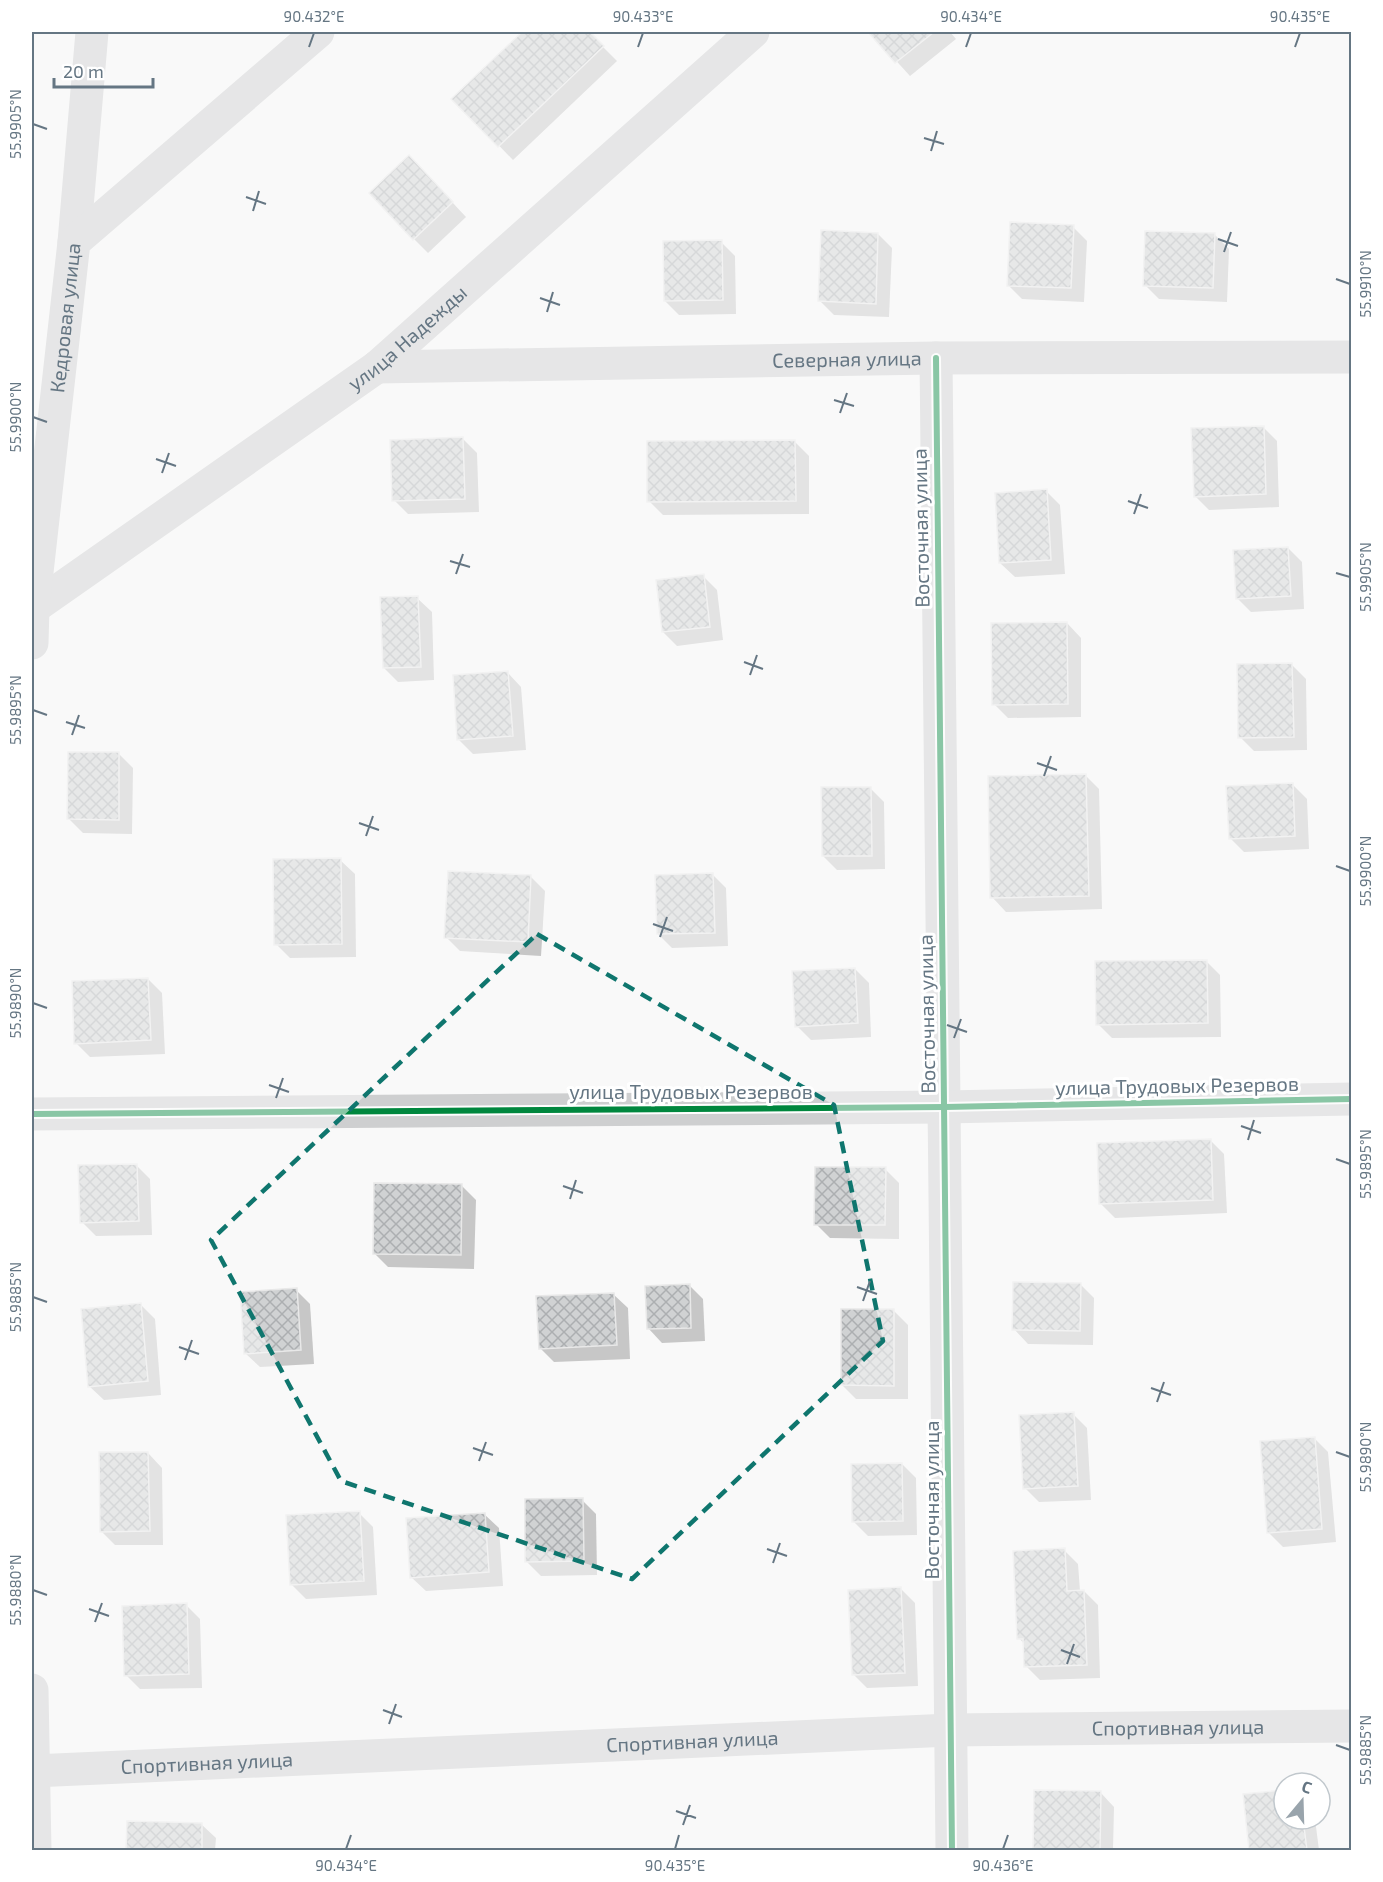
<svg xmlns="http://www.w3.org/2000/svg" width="1383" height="1882" font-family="'Exo 2',sans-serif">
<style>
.shadow{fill:#0003}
.building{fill:url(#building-cross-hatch);stroke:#e8e8e8;stroke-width:1.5}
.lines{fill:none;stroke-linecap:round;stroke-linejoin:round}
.street{stroke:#cecfd0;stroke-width:33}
.cycleway-casing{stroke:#fff;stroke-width:10}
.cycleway{stroke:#00873e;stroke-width:6}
.marked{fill:none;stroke:#0f766e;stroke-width:4.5;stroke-dasharray:12 8;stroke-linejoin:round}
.ticks{fill:none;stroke:#657683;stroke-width:2}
.labels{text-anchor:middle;stroke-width:6;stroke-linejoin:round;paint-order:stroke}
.street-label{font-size:20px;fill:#657683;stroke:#fff}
.neatline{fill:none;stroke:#657683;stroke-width:2}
.ticks-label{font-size:15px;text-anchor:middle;fill:#657683}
</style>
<defs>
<pattern id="building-cross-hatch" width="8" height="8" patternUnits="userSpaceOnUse" patternTransform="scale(1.5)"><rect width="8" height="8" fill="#d0d2d3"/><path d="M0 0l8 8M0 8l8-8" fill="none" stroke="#acafb1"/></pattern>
</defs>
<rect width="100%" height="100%" fill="#f9f9f9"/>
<!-- shadow -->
<g class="shadow">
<polygon points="524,32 588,32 617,61 513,160 454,99"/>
<polygon points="870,32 950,32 956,39 910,76"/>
<polygon points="423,171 466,217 428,253 414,239"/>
<polygon points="1073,227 1087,241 1084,302 1022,299 1008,285"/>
<polygon points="878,234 892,248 889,317 834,315 820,301"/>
<polygon points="1215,235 1229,249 1227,302 1159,299 1145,285"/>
<polygon points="721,242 735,256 736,314 679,315 665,301"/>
<polygon points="1263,427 1277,441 1279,507 1209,510 1195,496"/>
<polygon points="463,439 477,453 479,512 408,514 394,500"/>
<polygon points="795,442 809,456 809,514 663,515 649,501"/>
<polygon points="1046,491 1060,505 1065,574 1015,577 1000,563"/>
<polygon points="1288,548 1302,562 1304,609 1251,612 1237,598"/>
<polygon points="703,576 717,590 723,640 677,646 663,632"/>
<polygon points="417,598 432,612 434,680 398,682 384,668"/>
<polygon points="1067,623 1081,638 1081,717 1008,718 994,704"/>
<polygon points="1292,665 1306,679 1307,750 1254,751 1240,737"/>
<polygon points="507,672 521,687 526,750 473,754 459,740"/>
<polygon points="119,754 133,768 132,834 83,833 69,819"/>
<polygon points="1085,775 1099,789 1102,909 1006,912 992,897"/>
<polygon points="1292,784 1307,799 1309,849 1244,852 1230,838"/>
<polygon points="870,788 884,802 885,869 837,870 823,856"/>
<polygon points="340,860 355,874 356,957 290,958 276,944"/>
<polygon points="712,874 726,888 728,946 672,948 658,934"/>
<polygon points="531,877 545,891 541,956 460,951 446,937"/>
<polygon points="1206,961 1220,975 1221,1037 1112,1038 1098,1024"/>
<polygon points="855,969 869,983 871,1037 811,1040 797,1026"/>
<polygon points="148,979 162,993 165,1054 90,1057 76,1043"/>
<polygon points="1210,1140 1224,1154 1227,1213 1115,1218 1101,1204"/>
<polygon points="136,1165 150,1179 152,1235 96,1236 82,1222"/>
<polygon points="885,1169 899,1183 899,1239 830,1238 816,1224"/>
<polygon points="462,1186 476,1200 474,1269 388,1267 374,1253"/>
<polygon points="1080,1284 1094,1298 1093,1345 1028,1344 1014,1329"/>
<polygon points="689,1285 703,1299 705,1341 662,1343 648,1328"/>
<polygon points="296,1290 310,1304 314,1364 260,1367 245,1353"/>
<polygon points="613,1294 628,1308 630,1359 554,1362 540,1348"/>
<polygon points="141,1305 155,1319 161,1395 104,1400 89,1386"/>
<polygon points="894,1311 908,1325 908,1399 856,1399 842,1385"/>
<polygon points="1073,1414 1087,1428 1091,1500 1039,1502 1025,1488"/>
<polygon points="1314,1438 1328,1452 1336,1542 1283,1547 1269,1533"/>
<polygon points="148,1453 162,1468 163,1545 115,1545 101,1531"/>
<polygon points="902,1464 916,1478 917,1535 868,1536 854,1522"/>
<polygon points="582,1500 596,1514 597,1575 541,1576 527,1562"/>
<polygon points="359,1513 373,1527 377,1595 306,1599 292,1585"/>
<polygon points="484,1514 499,1528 503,1586 426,1591 411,1577"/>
<polygon points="1064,1550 1078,1564 1080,1591 1084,1591 1098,1605 1100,1678 1040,1680 1026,1666 1025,1645 1019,1638"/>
<polygon points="901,1589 915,1603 918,1686 867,1688 853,1674"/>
<polygon points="186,1605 200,1619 202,1688 140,1689 126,1675"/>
<polygon points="1284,1791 1284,1819 1315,1819 1319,1850 1250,1850 1244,1795"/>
<polygon points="1035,1792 1100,1792 1114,1807 1113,1850 1034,1850"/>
<polygon points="129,1823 201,1824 216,1838 215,1850 128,1850"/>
</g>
<!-- building -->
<g class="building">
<polygon points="522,32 590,32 604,46 498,147 451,99"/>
<polygon points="868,32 934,32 895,63"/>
<polygon points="409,155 453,202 413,240 369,193"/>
<polygon points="1010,222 1074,225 1071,288 1007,286"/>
<polygon points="821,230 878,233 876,304 818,301"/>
<polygon points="1145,231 1215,233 1213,288 1143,286"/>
<polygon points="722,240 723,300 664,301 663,241"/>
<polygon points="1264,426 1266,494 1194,497 1191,428"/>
<polygon points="463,437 465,499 392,501 390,440"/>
<polygon points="795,440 796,501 647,502 647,441"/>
<polygon points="1047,489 1051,560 999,563 995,493"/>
<polygon points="1288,547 1291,596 1236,599 1233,550"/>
<polygon points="704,574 710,627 662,632 656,580"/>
<polygon points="418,596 421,667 383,668 380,597"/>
<polygon points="1067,622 1068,704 992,705 991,623"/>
<polygon points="1292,663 1294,737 1238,738 1237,664"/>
<polygon points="508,671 513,736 457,740 453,675"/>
<polygon points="68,752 119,752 119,820 67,819"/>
<polygon points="1086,774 1089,896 990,898 988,776"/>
<polygon points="1293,783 1295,836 1229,839 1226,786"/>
<polygon points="821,787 871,787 872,856 822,856"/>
<polygon points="341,858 342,944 274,945 273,859"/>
<polygon points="448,871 531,875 528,942 444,938"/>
<polygon points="713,873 715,933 657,934 655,875"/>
<polygon points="1207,960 1208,1023 1096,1025 1095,961"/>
<polygon points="855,968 858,1023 795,1027 792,971"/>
<polygon points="148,978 151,1040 74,1044 72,981"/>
<polygon points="1211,1139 1213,1200 1099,1204 1097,1143"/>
<polygon points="137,1164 139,1221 80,1223 78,1165"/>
<polygon points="815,1167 886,1167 885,1225 814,1225"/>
<polygon points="374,1183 462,1184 461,1255 373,1254"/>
<polygon points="1013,1282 1081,1283 1080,1331 1012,1330"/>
<polygon points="690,1284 691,1328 647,1329 645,1286"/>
<polygon points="297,1288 301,1350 244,1354 240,1292"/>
<polygon points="614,1293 617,1345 539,1349 536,1296"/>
<polygon points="141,1303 148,1381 88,1387 81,1309"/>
<polygon points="841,1309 894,1309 894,1386 841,1385"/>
<polygon points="1074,1412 1078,1486 1023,1489 1019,1415"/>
<polygon points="1315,1437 1322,1529 1267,1533 1260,1441"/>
<polygon points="99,1452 148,1452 150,1531 100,1532"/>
<polygon points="902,1463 903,1521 852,1522 851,1464"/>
<polygon points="583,1498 584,1561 525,1562 525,1499"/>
<polygon points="360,1511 364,1581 290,1585 286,1515"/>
<polygon points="485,1513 489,1572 410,1578 406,1518"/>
<polygon points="1065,1548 1067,1591 1084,1590 1087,1665 1024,1667 1023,1639 1017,1639 1013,1551"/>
<polygon points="901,1587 905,1673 852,1675 848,1590"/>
<polygon points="187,1603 189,1674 124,1676 122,1606"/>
<polygon points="1034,1790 1101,1791 1100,1850 1033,1850"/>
<polygon points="1284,1790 1284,1819 1303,1819 1307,1850 1249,1850 1243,1794"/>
<polygon points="127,1821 202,1823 202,1850 126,1850"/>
</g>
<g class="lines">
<!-- street -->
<g class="street">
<polyline points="74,242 92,32"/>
<polyline points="936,358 952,1850"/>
<path id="s1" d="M 377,367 L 936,358 L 1352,357"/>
<path id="s2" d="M 33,608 L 377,367 L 753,32"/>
<path id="s3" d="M 32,643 L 33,608 L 74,242 L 318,32"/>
<polyline points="32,1114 945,1107 1352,1099"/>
<polyline points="32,1690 35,1850"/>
<path id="s4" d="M 33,1771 L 950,1730 L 1352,1726"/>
</g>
<!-- cycleway casing -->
<g class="cycleway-casing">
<g id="cycleway">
<polyline points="936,358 952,1850"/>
<polyline points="32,1114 945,1107 1352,1099"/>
</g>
</g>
<!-- cycleway -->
<use href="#cycleway" class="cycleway"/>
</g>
<!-- marked area -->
<path d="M0 0H1383V1882H0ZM 537,934 L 834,1105 L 883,1341 L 632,1579 L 341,1481 L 211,1240 Z" fill="#f9f9f9" fill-opacity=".55" fill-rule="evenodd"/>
<path class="marked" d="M 537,934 L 834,1105 L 883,1341 L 632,1579 L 341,1481 L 211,1240 Z"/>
<!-- ticks -->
<path class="ticks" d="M 309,47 L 314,33M 638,47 L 643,33M 966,47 L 971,33M 1295,47 L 1300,33M 33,124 L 47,129M 924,138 L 944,144M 931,151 L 937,131M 246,197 L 266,204M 253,211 L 259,191M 1218,239 L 1238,246M 1224,252 L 1231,232M 1336,279 L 1350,284M 540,298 L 560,305M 547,312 L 553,292M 834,400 L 854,406M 840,413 L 847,393M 33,417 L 47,422M 156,459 L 176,466M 162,473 L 169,453M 1128,501 L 1148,508M 1134,514 L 1141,494M 450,561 L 470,567M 1336,573 L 1350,577M 456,574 L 463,554M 744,662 L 763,669M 750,675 L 757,655M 33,710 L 47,715M 66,722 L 85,728M 72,735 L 79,715M 1037,763 L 1057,770M 1044,776 L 1051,756M 359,823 L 379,830M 366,836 L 373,816M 1336,866 L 1350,871M 653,924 L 673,931M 660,937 L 667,917M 33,1003 L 47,1008M 947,1025 L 967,1032M 954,1038 L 961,1019M 269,1085 L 289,1092M 276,1098 L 283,1078M 1241,1126 L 1261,1133M 1248,1140 L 1254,1120M 1336,1159 L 1350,1164M 563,1186 L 583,1193M 570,1199 L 576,1180M 857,1287 L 877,1294M 33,1297 L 47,1302M 863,1301 L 870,1281M 179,1347 L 199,1354M 185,1360 L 192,1340M 1151,1388 L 1171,1395M 1157,1402 L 1164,1382M 473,1448 L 493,1455M 1336,1452 L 1350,1457M 479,1461 L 486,1442M 767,1549 L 787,1556M 773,1563 L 780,1543M 33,1590 L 47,1595M 89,1609 L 109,1616M 95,1622 L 102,1603M 1061,1650 L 1080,1657M 1067,1664 L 1074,1644M 383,1710 L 402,1717M 389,1724 L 396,1704M 1336,1745 L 1350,1750M 676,1811 L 696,1818M 683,1825 L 690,1805M 346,1849 L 351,1835M 675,1849 L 679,1835M 1003,1849 L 1008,1835"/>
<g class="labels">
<!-- street labels -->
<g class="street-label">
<text dy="7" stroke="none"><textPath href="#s3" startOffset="327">Кедровая улица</textPath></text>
<text dy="7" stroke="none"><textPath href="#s2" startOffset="462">улица Надежды</textPath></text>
<text dy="7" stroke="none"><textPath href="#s1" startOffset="470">Северная улица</textPath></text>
<text transform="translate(921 528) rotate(-91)" y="7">Восточная улица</text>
<text transform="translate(927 1014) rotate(-91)" y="7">Восточная улица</text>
<text transform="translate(1177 1086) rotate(-1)" y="7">улица Трудовых Резервов</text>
<text x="691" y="1099">улица Трудовых Резервов</text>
<text transform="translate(932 1500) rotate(-90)" y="7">Восточная улица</text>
<text dy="7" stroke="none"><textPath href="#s4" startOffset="1146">Спортивная улица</textPath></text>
<text dy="7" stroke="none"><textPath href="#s4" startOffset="660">Спортивная улица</textPath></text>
<text dy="7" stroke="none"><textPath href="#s4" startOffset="174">Спортивная улица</textPath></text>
</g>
</g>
<!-- border -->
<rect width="1383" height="1882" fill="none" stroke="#ffffff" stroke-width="66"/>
<!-- north arrow -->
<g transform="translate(1302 1801) rotate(19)"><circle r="28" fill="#ffffff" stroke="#c1c8cd" stroke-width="1.5"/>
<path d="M0-4.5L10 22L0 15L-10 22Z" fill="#99a4ac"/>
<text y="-9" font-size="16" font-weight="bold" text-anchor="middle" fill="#657683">С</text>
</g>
<!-- scale -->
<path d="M54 78v9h99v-9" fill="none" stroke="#657683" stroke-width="3"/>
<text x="63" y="78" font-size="18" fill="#657683" stroke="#ffffff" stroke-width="4.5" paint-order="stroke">20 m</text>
<rect x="33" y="33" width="1317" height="1816" class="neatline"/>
<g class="ticks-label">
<text x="314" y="22">90.432°E</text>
<text x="643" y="22">90.433°E</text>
<text x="971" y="22">90.434°E</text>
<text x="1300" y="22">90.435°E</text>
<text transform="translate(16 124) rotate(-90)" y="5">55.9905°N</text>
<text transform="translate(1366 284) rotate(-90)" y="5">55.9910°N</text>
<text transform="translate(16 417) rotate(-90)" y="5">55.9900°N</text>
<text transform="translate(1366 577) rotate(-90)" y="5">55.9905°N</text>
<text transform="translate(16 710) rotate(-90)" y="5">55.9895°N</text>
<text transform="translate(1366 871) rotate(-90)" y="5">55.9900°N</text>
<text transform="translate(16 1003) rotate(-90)" y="5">55.9890°N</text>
<text transform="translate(1366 1164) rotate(-90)" y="5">55.9895°N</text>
<text transform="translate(16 1297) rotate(-90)" y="5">55.9885°N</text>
<text transform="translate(1366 1457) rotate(-90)" y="5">55.9890°N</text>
<text transform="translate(16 1590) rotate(-90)" y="5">55.9880°N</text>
<text transform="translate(1366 1750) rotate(-90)" y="5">55.9885°N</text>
<text x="346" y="1871">90.434°E</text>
<text x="675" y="1871">90.435°E</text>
<text x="1003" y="1871">90.436°E</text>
</g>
</svg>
